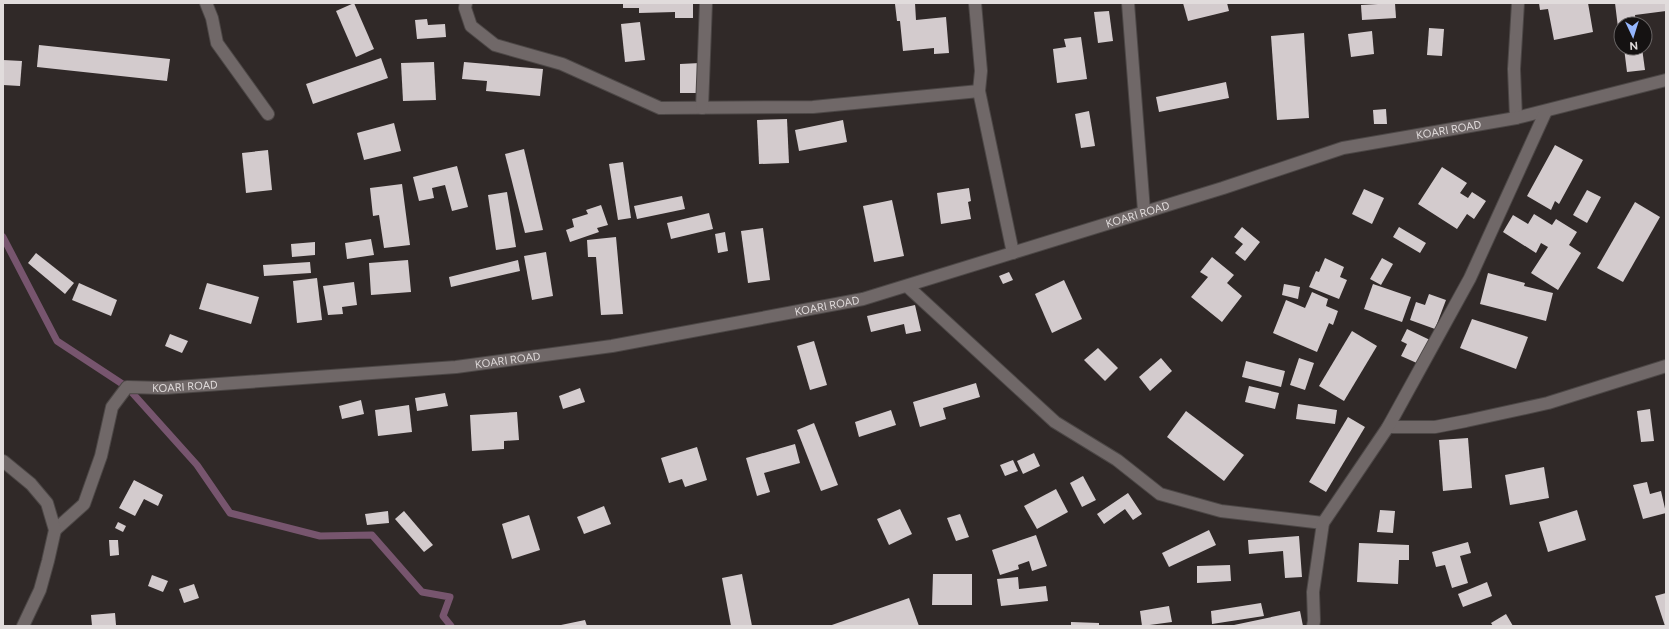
<svg xmlns="http://www.w3.org/2000/svg" width="1669" height="629" font-family="Figtree,sans-serif">
<style>
.lines{fill:none;stroke-linecap:round;stroke-linejoin:round}
.stream{stroke:#77556e;stroke-width:7}
.building{fill:#d3cbcd}
.minor-casing{stroke:#4c4746;stroke-width:14}
.tertiary-casing{stroke:#4c4746;stroke-width:14}
.minor{stroke:#706868;stroke-width:12}
.tertiary{stroke:#706868;stroke-width:12}
.labels{text-anchor:middle;stroke-width:4;stroke-linejoin:round;paint-order:stroke}
.street-label{font-size:11px;fill:#e1dcdc;stroke:#151212}
</style>
<rect width="100%" height="100%" fill="#302928"/>
<g class="lines">
<!-- stream -->
<polyline class="stream" points="3,237 57,341 127,387 197,465 230,513 320,536 372,535 422,592 450,597 443,616 451,626"/>
</g>
<!-- building -->
<g class="building">
<polygon points="354,3 374,49 356,57 336,11"/>
<polygon points="623,3 693,3 693,18 675,18 675,12 639,13 639,8 623,8"/>
<polygon points="915,3 916,20 946,17 949,53 934,54 934,48 903,51 900,21 897,21 895,4"/>
<polygon points="1183,3 1227,3 1229,11 1188,21"/>
<polygon points="1395,3 1396,18 1362,20 1361,5"/>
<polygon points="1539,3 1588,3 1593,32 1554,40 1548,9 1540,10"/>
<polygon points="1615,3 1666,3 1666,11 1635,15 1636,24 1621,24 1620,44"/>
<polygon points="1109,11 1113,41 1098,43 1094,12"/>
<polygon points="427,19 428,25 445,24 446,37 417,39 415,20"/>
<polygon points="640,22 645,60 625,62 621,24"/>
<polygon points="1429,28 1444,29 1442,56 1427,55"/>
<polygon points="1372,31 1374,54 1351,57 1348,34"/>
<polygon points="1304,33 1309,118 1277,120 1271,36"/>
<polygon points="1081,37 1087,79 1057,83 1053,49 1066,47 1064,39"/>
<polygon points="39,45 170,59 167,81 37,67"/>
<polygon points="1624,48 1642,48 1645,70 1627,72"/>
<polygon points="381,58 388,78 313,104 306,84"/>
<polygon points="3,60 22,61 20,86 3,85"/>
<polygon points="434,62 436,100 403,101 401,63"/>
<polygon points="464,62 543,69 540,96 486,91 487,81 462,79"/>
<polygon points="700,63 700,93 680,93 680,64"/>
<polygon points="1226,82 1229,98 1159,112 1156,97"/>
<polygon points="1386,109 1387,124 1374,124 1373,110"/>
<polygon points="1089,111 1095,146 1081,148 1075,114"/>
<polygon points="787,119 789,163 759,164 757,120"/>
<polygon points="843,120 847,142 799,151 795,130"/>
<polygon points="394,123 401,151 364,160 357,133"/>
<polygon points="1555,145 1583,160 1559,204 1555,201 1551,210 1527,196"/>
<polygon points="524,149 543,230 525,233 505,154"/>
<polygon points="268,150 272,190 246,193 242,153"/>
<polygon points="623,162 631,218 618,220 609,164"/>
<polygon points="457,166 468,207 452,211 445,185 432,188 434,198 419,201 413,177"/>
<polygon points="1442,167 1467,183 1460,193 1468,198 1472,192 1486,201 1474,219 1467,214 1457,229 1418,204"/>
<polygon points="402,184 410,245 384,248 379,215 373,216 370,188"/>
<polygon points="969,188 971,201 968,202 971,219 941,224 937,193"/>
<polygon points="1364,189 1384,198 1372,224 1352,214"/>
<polygon points="1587,190 1601,197 1587,223 1573,215"/>
<polygon points="507,192 516,247 496,250 488,195"/>
<polygon points="682,196 685,209 637,219 634,206"/>
<polygon points="892,200 904,256 874,262 863,206"/>
<polygon points="1635,202 1660,217 1623,282 1597,268"/>
<polygon points="601,205 608,225 597,228 599,232 570,242 566,230 574,227 572,219 588,214 586,210"/>
<polygon points="709,213 713,229 671,239 667,223"/>
<polygon points="1534,214 1552,225 1556,219 1577,232 1569,245 1581,253 1558,290 1531,273 1548,247 1541,243 1536,253 1503,232 1513,215 1528,224"/>
<polygon points="1242,227 1260,242 1245,261 1235,253 1243,244 1234,237"/>
<polygon points="1399,227 1426,243 1420,253 1393,237"/>
<polygon points="763,228 770,280 748,283 741,231"/>
<polygon points="725,232 728,251 718,253 715,234"/>
<polygon points="616,237 623,314 601,315 596,257 588,257 587,240"/>
<polygon points="371,239 374,255 347,259 345,243"/>
<polygon points="315,242 315,255 292,257 291,244"/>
<polygon points="546,252 553,296 532,300 524,256"/>
<polygon points="36,253 74,283 65,294 28,263"/>
<polygon points="1212,257 1234,275 1227,283 1242,296 1222,322 1191,297 1208,277 1200,272"/>
<polygon points="1325,258 1344,267 1340,277 1347,280 1339,299 1309,287 1316,271 1319,272"/>
<polygon points="1382,258 1393,264 1381,285 1370,279"/>
<polygon points="408,260 411,292 371,295 369,263"/>
<polygon points="518,260 520,271 451,287 449,277"/>
<polygon points="310,262 311,273 264,276 263,265"/>
<polygon points="1009,272 1013,280 1003,284 999,276"/>
<polygon points="1488,273 1525,283 1524,286 1553,293 1546,321 1480,304"/>
<polygon points="317,278 322,320 297,323 293,281"/>
<polygon points="1064,280 1082,319 1052,333 1035,294"/>
<polygon points="354,282 357,305 342,307 343,314 328,315 323,286"/>
<polygon points="79,283 117,300 111,316 72,300"/>
<polygon points="207,283 259,297 251,324 199,309"/>
<polygon points="1284,284 1300,287 1298,299 1282,295"/>
<polygon points="1373,284 1411,297 1402,322 1364,309"/>
<polygon points="1312,292 1328,299 1326,306 1338,311 1333,325 1329,323 1317,352 1273,333 1286,300 1305,308"/>
<polygon points="1429,294 1446,300 1435,329 1410,320 1416,302 1425,305"/>
<polygon points="915,305 921,331 906,334 904,324 871,332 867,316"/>
<polygon points="1472,319 1528,337 1516,369 1460,348"/>
<polygon points="1407,329 1430,340 1419,364 1401,356 1407,344 1401,341"/>
<polygon points="1352,331 1377,346 1344,401 1319,386"/>
<polygon points="170,334 188,341 182,353 165,346"/>
<polygon points="814,341 827,385 810,390 797,346"/>
<polygon points="1098,348 1118,368 1105,381 1084,360"/>
<polygon points="1161,358 1172,371 1150,391 1139,377"/>
<polygon points="1299,358 1314,363 1305,390 1290,385"/>
<polygon points="1246,361 1285,371 1281,387 1242,377"/>
<polygon points="976,383 980,397 943,408 946,419 920,427 913,402"/>
<polygon points="1249,386 1279,393 1275,409 1245,402"/>
<polygon points="580,388 585,402 563,409 559,396"/>
<polygon points="445,393 448,406 417,411 415,398"/>
<polygon points="361,400 364,414 342,419 339,406"/>
<polygon points="1298,404 1337,410 1335,424 1296,419"/>
<polygon points="409,405 412,432 378,436 375,410"/>
<polygon points="1650,409 1654,441 1641,442 1637,411"/>
<polygon points="891,410 896,425 859,437 855,422"/>
<polygon points="1186,411 1244,455 1224,481 1167,437"/>
<polygon points="517,412 519,440 504,441 504,449 472,451 470,415"/>
<polygon points="1348,417 1365,427 1326,492 1309,482"/>
<polygon points="814,423 838,485 821,491 797,430"/>
<polygon points="1468,438 1472,488 1443,491 1439,440"/>
<polygon points="795,444 800,463 764,473 770,492 757,496 746,458"/>
<polygon points="697,447 707,480 685,487 682,479 669,483 661,458"/>
<polygon points="1034,453 1040,466 1023,474 1017,461"/>
<polygon points="1013,460 1018,471 1005,476 1000,465"/>
<polygon points="1544,467 1549,498 1510,505 1505,475"/>
<polygon points="1083,476 1096,500 1082,507 1070,483"/>
<polygon points="134,480 163,495 158,506 144,499 135,516 119,508"/>
<polygon points="1647,482 1650,494 1661,491 1666,513 1643,519 1633,485"/>
<polygon points="1056,489 1068,512 1037,529 1024,506"/>
<polygon points="1128,493 1142,514 1133,520 1125,509 1104,524 1097,514"/>
<polygon points="604,506 611,524 584,534 577,517"/>
<polygon points="900,509 912,534 889,545 877,519"/>
<polygon points="1380,510 1395,511 1393,533 1377,532"/>
<polygon points="1577,510 1586,540 1548,552 1539,522"/>
<polygon points="388,511 389,523 367,525 365,514"/>
<polygon points="404,511 433,545 424,552 395,519"/>
<polygon points="960,514 969,537 956,541 947,518"/>
<polygon points="529,515 540,550 512,559 502,524"/>
<polygon points="118,522 126,526 123,532 115,528"/>
<polygon points="1209,530 1216,545 1169,567 1162,553"/>
<polygon points="1036,535 1047,566 1032,571 1029,561 1018,565 1019,569 1000,575 992,550"/>
<polygon points="1299,536 1302,577 1285,578 1283,551 1249,554 1248,540"/>
<polygon points="109,540 118,540 119,555 110,556"/>
<polygon points="1468,542 1471,553 1460,556 1468,583 1452,588 1445,565 1436,567 1432,552"/>
<polygon points="1359,543 1409,545 1409,560 1399,560 1398,584 1357,582"/>
<polygon points="1230,565 1231,581 1197,583 1197,566"/>
<polygon points="742,574 752,626 731,626 722,578"/>
<polygon points="933,574 972,574 972,605 932,605"/>
<polygon points="152,575 168,581 163,592 148,586"/>
<polygon points="1018,577 1019,589 1046,586 1048,601 1001,606 997,579"/>
<polygon points="1487,582 1492,596 1463,607 1458,594"/>
<polygon points="194,584 199,598 184,603 179,589"/>
<polygon points="1666,593 1666,626 1665,626 1655,596"/>
<polygon points="909,598 919,626 829,626"/>
<polygon points="1261,603 1264,616 1212,624 1211,611"/>
<polygon points="1169,606 1172,622 1142,626 1140,611"/>
<polygon points="1300,611 1303,626 1235,626 1234,625"/>
<polygon points="115,613 116,625 92,626 91,615"/>
<polygon points="1506,614 1513,626 1493,626 1491,623"/>
<polygon points="585,620 587,626 561,626 561,625"/>
<polygon points="1071,622 1099,623 1099,626 1071,626"/>
</g>
<g class="lines">
<!-- minor casing -->
<g class="minor-casing">
<g id="minor">
<polyline points="206,3 212,18 217,43 268,114"/>
<polyline points="466,3 465,8 471,26 495,45 562,64 660,108 813,107 979,91"/>
<polyline points="975,3 981,71 979,91 1013,253"/>
<polyline points="1128,3 1144,211"/>
<polyline points="702,108 706,3"/>
<polyline points="1516,118 1514,69 1518,3"/>
<polyline points="907,286 1055,422 1117,460 1160,494 1221,511 1323,523"/>
<polyline points="1388,427 1435,427 1466,421 1548,403 1666,366"/>
<path id="s1" d="M 55,530 L 84,504 L 101,456 L 112,407 L 127,387 L 164,388 L 456,367 L 612,346 L 863,299 L 1223,188 L 1343,148 L 1516,118 L 1666,80"/>
<polyline points="1313,626 1314,621 1313,592 1323,523 1388,427 1470,278 1546,111"/>
</g>
</g>
<!-- tertiary casing -->
<g class="tertiary-casing">
<polyline id="tertiary" points="3,461 31,484 47,503 55,530 48,561 40,590 23,626"/>
</g>
<!-- minor -->
<use href="#minor" class="minor"/>
<!-- tertiary -->
<use href="#tertiary" class="tertiary"/>
</g>
<g class="labels">
<!-- street labels -->
<g class="street-label">
<text dy="4" stroke="none"><textPath href="#s1" startOffset="1518">KOARI ROAD</textPath></text>
<text dy="4" stroke="none"><textPath href="#s1" startOffset="1195">KOARI ROAD</textPath></text>
<text dy="4" stroke="none"><textPath href="#s1" startOffset="871">KOARI ROAD</textPath></text>
<text dy="4" stroke="none"><textPath href="#s1" startOffset="547">KOARI ROAD</textPath></text>
<text dy="4" stroke="none"><textPath href="#s1" startOffset="223">KOARI ROAD</textPath></text>
</g>
</g>
<!-- border -->
<rect width="1669" height="629" fill="none" stroke="#e1dcdc" stroke-width="8"/>
<!-- north arrow -->
<g transform="translate(1633 36) rotate(176)"><circle r="19" fill="#151212" stroke="#676363"/>
<path d="M0-3L7 15L0 10L-7 15Z" fill="#95b6fd"/>
<text y="-6" font-size="11" font-weight="bold" text-anchor="middle" fill="#e1dcdc">N</text>
</g>
</svg>
